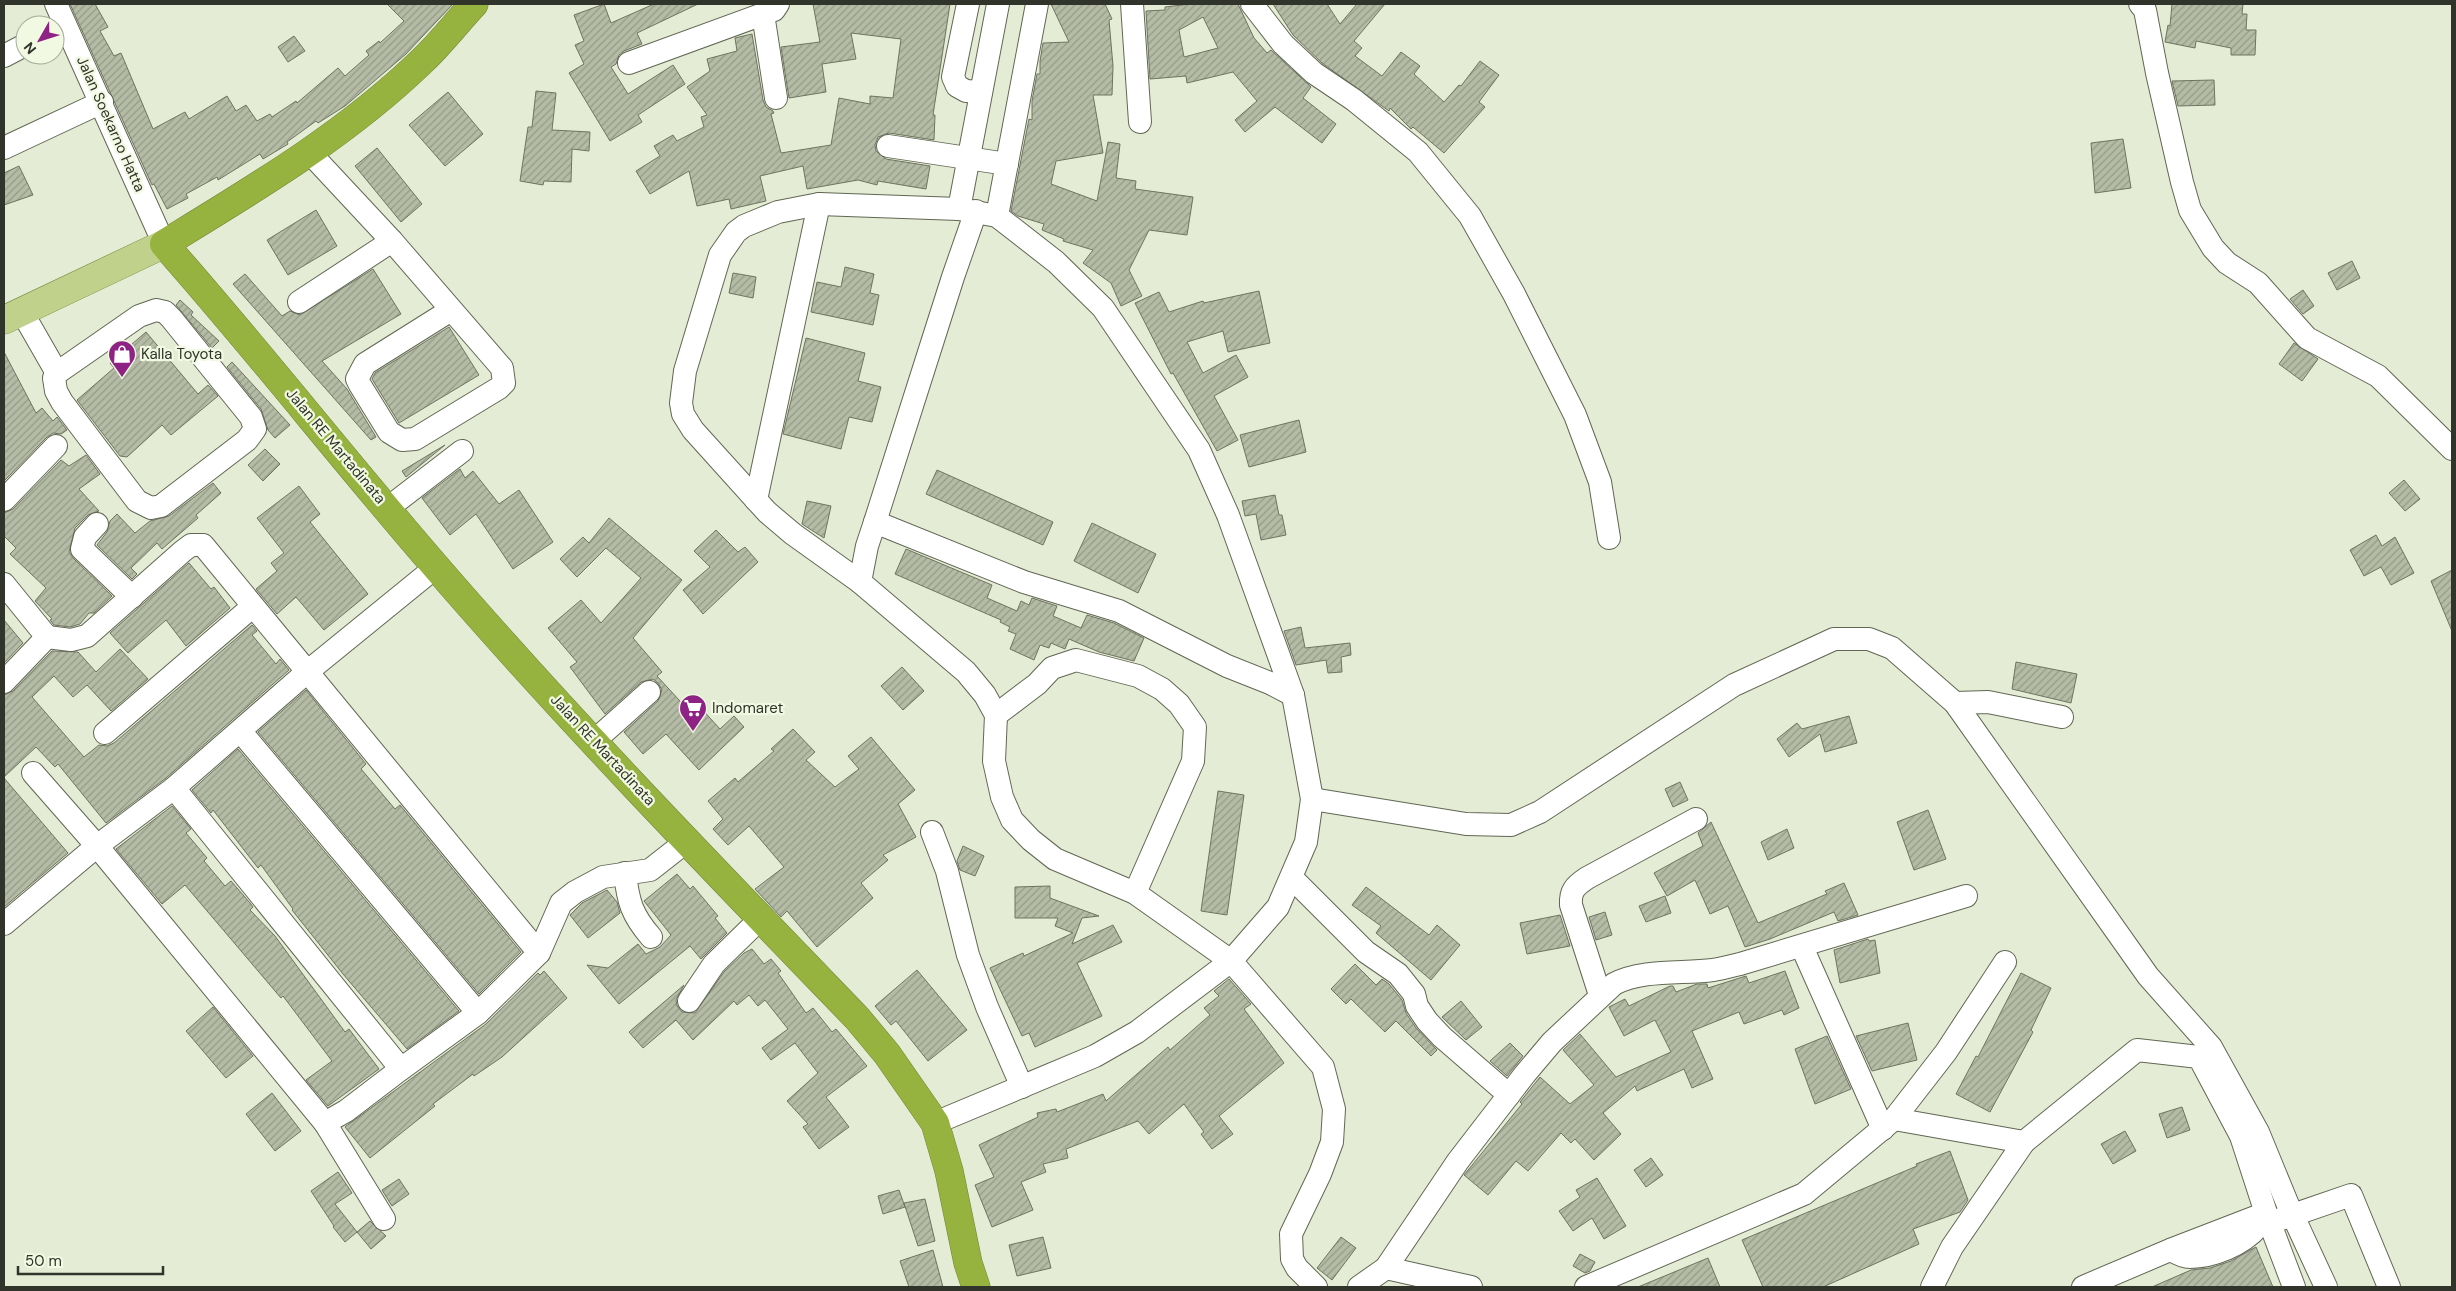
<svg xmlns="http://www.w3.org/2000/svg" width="2456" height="1291" font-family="'DM Sans',sans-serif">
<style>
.building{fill:url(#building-hatch);stroke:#6e7460;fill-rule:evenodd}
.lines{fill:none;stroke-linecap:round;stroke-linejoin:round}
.minor-casing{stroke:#616753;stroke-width:24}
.major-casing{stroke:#738638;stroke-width:29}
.highway-casing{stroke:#738638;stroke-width:29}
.minor{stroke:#fff;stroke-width:22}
.major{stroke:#c0d18c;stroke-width:28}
.highway{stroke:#96b23f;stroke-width:28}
.labels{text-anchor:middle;stroke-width:4.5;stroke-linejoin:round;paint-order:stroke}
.street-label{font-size:15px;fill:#31342b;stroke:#f2f9e2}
.poi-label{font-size:15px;fill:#31342b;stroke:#f2f9e2;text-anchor:start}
</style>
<defs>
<pattern id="building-hatch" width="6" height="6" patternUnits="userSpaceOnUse" patternTransform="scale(1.25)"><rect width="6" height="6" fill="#b5bca6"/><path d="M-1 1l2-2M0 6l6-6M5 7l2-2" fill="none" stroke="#949a87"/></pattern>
</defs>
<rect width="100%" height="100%" fill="#e4ecd5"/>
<!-- building -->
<g class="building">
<polygon points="70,4 95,4 108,27 100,31 114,56 121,53 153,129 185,112 189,119 227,96 236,111 246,105 257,121 270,114 272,117 296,101 297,103 338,68 345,76 369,55 366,51 379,41 380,43 404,21 387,4 453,4 406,54 345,106 318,123 316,121 287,142 288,144 263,159 260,154 218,180 217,177 186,194 188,198 167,209 154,184 152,185"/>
<polygon points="604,4 611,23 654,4 698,4 637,33 642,44 624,51 619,55 616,64 611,67 628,94 673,65 685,84 638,115 642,122 610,141 569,73 584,64 575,45 584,41 574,15"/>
<polygon points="813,4 950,4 933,115 935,115 934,140 889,133 878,137 875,145 876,151 886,159 930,166 926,189 878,181 877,185 858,180 807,189 803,166 760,176 766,201 731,209 729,199 697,206 689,171 650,194 636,171 660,156 654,146 673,135 677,141 704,127 701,117 707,115 687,87 710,71 707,59 737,51 735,38 752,34 763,100 766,107 773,111 774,113 771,114 781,153 831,145 839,98 870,104 870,96 893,98 901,39 851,33 856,59 822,64 826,92 789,98 781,47 820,42"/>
<polygon points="1051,4 1105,4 1112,19 1109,20 1113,66 1112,95 1093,95 1103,153 1056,161 1051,184 1097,201 1108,142 1120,144 1116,178 1136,181 1135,189 1193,197 1187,235 1149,230 1129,270 1142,296 1121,306 1111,283 1083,263 1093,250 1063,241 1064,239 1042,230 1044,224 1018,216 1011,211 1029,119 1032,120 1032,101 1037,74 1040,74 1040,61 1043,43 1069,42"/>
<path d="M 1190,4 L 1238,4 L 1254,38 L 1267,53 L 1271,50 L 1311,87 L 1303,98 L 1336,124 L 1322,143 L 1275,107 L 1245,132 L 1235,120 L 1257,101 L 1233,72 L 1187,83 L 1186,76 L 1150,79 L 1146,11 L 1165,10 L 1165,7 ZM 1203,17 L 1218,48 L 1184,57 L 1179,30 Z"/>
<polygon points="1273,4 1327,4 1340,24 1357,4 1385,4 1354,41 1362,48 1355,56 1382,76 1401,52 1420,66 1414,74 1444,102 1459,85 1461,86 1480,61 1499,75 1479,102 1485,107 1444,153 1413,127 1411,129 1390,108 1389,111 1322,63 1293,35"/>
<polygon points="2172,4 2243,4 2242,14 2247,14 2246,30 2256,30 2255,55 2231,55 2231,48 2196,41 2195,48 2165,42 2168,25 2170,26"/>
<polygon points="294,36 305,51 288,62 278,47"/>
<polygon points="2214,80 2215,105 2178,106 2172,81"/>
<polygon points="536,91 556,93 552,130 590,132 589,151 572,149 571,182 544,181 543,185 520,181 528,127 532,127"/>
<polygon points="448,92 483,134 445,166 409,125"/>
<polygon points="2123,139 2131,188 2095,193 2091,143"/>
<polygon points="377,148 422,204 401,222 355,166"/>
<polygon points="19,166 33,195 4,205 4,173"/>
<polygon points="316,210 337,246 288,275 267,240"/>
<polygon points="2352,261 2360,278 2337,290 2328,273"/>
<polygon points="845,267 874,274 870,293 879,295 873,325 811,312 817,282 841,287"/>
<polygon points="373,269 401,314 322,361 347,389 376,437 371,440 233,284 245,274 282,316 290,311 300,315"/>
<polygon points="733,273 756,277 753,298 729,293"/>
<polygon points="2303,290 2314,306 2303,314 2290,299"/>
<polygon points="1259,291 1270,343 1228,352 1223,331 1187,342 1203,373 1236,355 1248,377 1214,396 1238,440 1217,451 1173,373 1171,374 1135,303 1159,292 1169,312 1203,301 1204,303"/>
<polygon points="180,300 193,312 191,315 219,341 212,348 176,305"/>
<polygon points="449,327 479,375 399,423 372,379 375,373"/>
<polygon points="146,332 198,394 208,385 218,396 171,435 162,425 127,457 120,456 77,400 114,368 110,363"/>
<polygon points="806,338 865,353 858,381 881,387 872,422 849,417 841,449 783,434"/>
<polygon points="2294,343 2318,359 2302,381 2279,364"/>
<polygon points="4,352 36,413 42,408 53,421 57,417 67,430 61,434 53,433 47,437 4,481"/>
<polygon points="232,362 290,425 275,438 268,430 261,409 227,367"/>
<polygon points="1299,420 1306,452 1249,467 1240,435"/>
<polygon points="445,445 406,477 402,471"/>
<polygon points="265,449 280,464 263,481 248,465"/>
<polygon points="86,455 100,474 79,489 99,511 88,515 75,528 69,552 73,558 112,596 94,613 89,613 80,624 70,627 54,625 50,620 52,619 35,601 46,588 10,554 16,548 4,536 4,513 13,509 61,460 69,466"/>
<polygon points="460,469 465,478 473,471 499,504 519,490 553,542 513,569 476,514 450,535 422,498"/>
<polygon points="937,470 1053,522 1043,545 926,494"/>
<polygon points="2404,480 2420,499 2405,511 2389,493"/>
<polygon points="213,483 221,493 196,515 198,518 162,549 157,543 131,568 137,574 132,579 97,545 107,532 110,521 117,514 135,533 150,521 169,516"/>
<polygon points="299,486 320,514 310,522 368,594 324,630 296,597 277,614 256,589 277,571 271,563 284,553 257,518"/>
<polygon points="1275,495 1279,515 1282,515 1286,535 1261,540 1256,514 1245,516 1242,501"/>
<polygon points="807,501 831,506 824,538 802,524"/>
<polygon points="609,518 682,580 633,638 662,672 657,676 691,713 699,706 720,729 734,716 744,727 699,770 666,734 643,754 624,732 658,701 662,690 658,683 653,679 641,682 605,714 570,667 577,662 548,628 581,600 601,623 641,578 606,548 577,577 560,559 583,537 589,543"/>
<polygon points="1092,523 1156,554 1138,593 1074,561"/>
<polygon points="716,530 738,552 745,547 758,562 703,614 683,590 710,567 694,551"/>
<polygon points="2376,535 2382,546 2395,537 2414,573 2391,585 2381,567 2364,576 2350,550"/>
<polygon points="906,549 992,585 987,598 1017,611 1021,601 1029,605 1032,598 1057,606 1053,616 1081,628 1087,615 1114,623 1144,638 1134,661 1099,652 1069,639 1065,649 1051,643 1049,648 1040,645 1034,660 1010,649 1016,634 1008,631 1010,627 1000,622 1001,620 895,574"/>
<polygon points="189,563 211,589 214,587 230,608 186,646 166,620 128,653 110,633"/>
<polygon points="2452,570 2452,631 2431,581"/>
<polygon points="4,620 23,643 4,663"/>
<polygon points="252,625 257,631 252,635 276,664 280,659 289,670 166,778 106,823 58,764 55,767 36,747 4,777 4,695 13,691 52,651 78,652 96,672 120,649 148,679 111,711 87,685 73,697 54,676 32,697 84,757 99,745 107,746 114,743"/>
<polygon points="1301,627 1305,648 1350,643 1351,655 1341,657 1342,672 1328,673 1326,660 1296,665 1284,631"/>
<polygon points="2016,662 2077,674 2071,703 2012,689"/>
<polygon points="902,667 924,691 903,710 881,686"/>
<polygon points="306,690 366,764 361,769 395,809 400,805 521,952 479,994 258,732"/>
<polygon points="1849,716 1857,743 1825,752 1820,734 1789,757 1777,739 1797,723 1802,729"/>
<polygon points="793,729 815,752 806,760 835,787 859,769 848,756 871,737 915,790 898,804 916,837 883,855 888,860 861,883 873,898 817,947 787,911 781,917 755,889 784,867 749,826 728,845 713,829 723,819 708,801 735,778 738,782 774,751 771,749"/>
<polygon points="238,749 459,1011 407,1049 343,974 292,910 293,909 261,865 258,868 213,810 211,813 192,790"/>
<polygon points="4,778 68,853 4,907"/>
<polygon points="1680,782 1688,800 1673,807 1665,789"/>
<polygon points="1218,791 1244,795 1227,915 1201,911"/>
<polygon points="172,806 191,829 186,833 207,858 204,861 225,886 231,881 250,903 253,907 250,910 275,936 345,1032 349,1029 379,1069 328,1106 306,1080 332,1061 283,996 281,998 185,885 162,904 116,849"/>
<polygon points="1928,810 1946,859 1914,870 1897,822"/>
<polygon points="1711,822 1758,923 1827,894 1825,891 1844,883 1858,915 1838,921 1834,912 1770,939 1745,947 1728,906 1710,914 1695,880 1667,896 1654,873 1703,846 1698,833"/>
<polygon points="1787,829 1794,848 1768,860 1761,842"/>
<polygon points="963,846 984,856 975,876 960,870 957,861"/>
<polygon points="677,874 690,889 693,886 718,916 715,918 727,933 701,959 690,946 619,1004 587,965 608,968 638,944 646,954 660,947 671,935 644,901"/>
<polygon points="1050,886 1050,898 1099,916 1082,918 1072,944 1113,925 1122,942 1077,963 1102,1016 1035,1047 1029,1033 1022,1036 990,968 1023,953 1024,956 1073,933 1055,926 1058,918 1015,918 1015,887"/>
<polygon points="1366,887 1429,935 1437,925 1460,945 1431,980 1376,933 1381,926 1352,905"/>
<polygon points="607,890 617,902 620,913 588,938 570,915 582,903"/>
<polygon points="1665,896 1671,913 1646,922 1639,906"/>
<polygon points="1605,912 1612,935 1596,940 1589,917"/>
<polygon points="1560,915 1570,946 1527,954 1520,923"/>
<polygon points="1868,939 1869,941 1875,940 1880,973 1840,983 1834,950"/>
<polygon points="752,949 764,964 771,959 781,971 778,973 806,1013 813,1008 832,1032 836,1029 867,1066 826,1097 849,1127 819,1149 803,1127 808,1124 787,1101 818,1073 795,1043 771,1060 762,1048 788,1029 765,1000 758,1006 749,995 737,1005 734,1001 693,1040 676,1020 643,1048 629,1032 684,985 676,1000 677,1006 682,1012 695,1013 724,972 744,953"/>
<polygon points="1355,964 1376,985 1382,979 1389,984 1402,1000 1406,1013 1416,1028 1437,1050 1431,1056 1396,1021 1385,1032 1351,999 1346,1004 1331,989"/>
<polygon points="917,970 967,1030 928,1061 896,1021 891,1025 875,1006"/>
<polygon points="544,971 567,998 502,1057 474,1076 473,1074 433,1104 435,1106 370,1158 345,1127 486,1024 538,973 540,975"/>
<polygon points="1785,971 1799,1008 1784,1015 1782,1010 1744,1024 1739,1012 1692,1031 1713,1079 1692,1088 1684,1069 1637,1091 1635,1086 1603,1113 1621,1134 1594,1160 1575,1139 1571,1143 1561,1133 1528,1171 1516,1161 1488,1195 1464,1175 1522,1104 1520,1102 1540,1077 1570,1104 1594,1085 1563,1050 1580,1034 1616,1077 1671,1052 1655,1020 1624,1036 1609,1007 1625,999 1629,1006 1670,986 1673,986 1676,992 1697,984 1707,984 1708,988 1746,976 1749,983"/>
<polygon points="2021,973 2051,988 2031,1030 2033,1032 1990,1112 1956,1094 1976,1056 1978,1057"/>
<polygon points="1229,979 1251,1004 1244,1009 1284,1063 1219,1116 1233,1134 1212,1149 1201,1134 1204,1132 1184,1104 1149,1134 1138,1121 1066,1149 1068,1158 1043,1164 1046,1172 1021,1182 1033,1210 992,1227 975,1185 994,1177 979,1145 1038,1117 1037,1113 1056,1109 1057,1112 1103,1094 1106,1101 1168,1047 1170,1050 1210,1015 1204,1008 1219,996 1214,991"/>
<polygon points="1461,1001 1482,1027 1466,1040 1442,1017"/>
<polygon points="213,1007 253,1056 226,1078 186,1031"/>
<polygon points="1908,1023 1917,1060 1872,1071 1856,1036"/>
<polygon points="1827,1036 1851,1089 1815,1104 1795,1049"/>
<polygon points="1510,1043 1523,1056 1507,1076 1490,1061"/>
<polygon points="272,1093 301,1131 275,1151 246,1114"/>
<polygon points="2182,1107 2190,1130 2167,1138 2159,1114"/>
<polygon points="2125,1131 2136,1151 2113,1164 2101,1144"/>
<polygon points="1950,1151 1968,1200 1960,1212 1913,1229 1919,1244 1823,1287 1763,1287 1742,1240 1917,1166 1916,1164"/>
<polygon points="1651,1158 1663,1175 1646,1187 1634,1170"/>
<polygon points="338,1172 352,1193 335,1204 357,1232 345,1242 333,1227 334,1226 311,1191"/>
<polygon points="1597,1178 1626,1226 1604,1239 1592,1218 1573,1231 1559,1211 1580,1197 1576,1190"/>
<polygon points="399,1179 409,1194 392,1206 382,1190"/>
<polygon points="899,1190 905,1207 883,1214 878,1196"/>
<polygon points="925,1199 935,1241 918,1246 904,1203"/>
<polygon points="370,1221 386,1236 371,1249 357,1232"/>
<polygon points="1043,1237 1051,1268 1017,1276 1009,1245"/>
<polygon points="1341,1237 1356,1248 1332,1280 1317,1268"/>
<polygon points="2256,1247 2273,1287 2152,1287 2191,1270 2210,1268 2231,1261"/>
<polygon points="933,1250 943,1287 909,1287 900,1261"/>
<polygon points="1580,1254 1595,1262 1590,1271 1585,1273 1573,1266"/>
<polygon points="1708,1258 1720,1287 1638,1287"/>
</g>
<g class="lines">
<!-- minor casing -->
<g class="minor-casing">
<g id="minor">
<polyline points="56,4 164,244"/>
<polyline points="968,4 953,77 957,86 966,91 981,92"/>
<polyline points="1132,4 1140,122"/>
<polyline points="1252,4 1283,44 1314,73 1354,100 1418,152 1470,216 1514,294 1575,415 1600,482 1609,538"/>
<polyline points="2140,4 2145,10 2157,73 2182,182 2190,210 2213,248 2227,263 2258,283 2307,338 2378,376 2452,449"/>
<polyline points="763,14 776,98"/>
<polyline points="4,56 25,45"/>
<polyline points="629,63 774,10 778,4"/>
<polyline points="888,146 1007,164"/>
<polyline points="4,148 102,102"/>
<polyline points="309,152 392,241 502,368 504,383 499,388 415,439 402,440 389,432 360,385 357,379 365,364 451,310"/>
<polyline points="959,209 998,4"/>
<polyline points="997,216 1037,4"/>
<polyline points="299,302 392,241"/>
<polygon points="156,310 165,312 171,318 251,417 255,429 247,440 161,506 151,508 137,501 62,402 56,391 54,378 57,373 139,316"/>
<polyline points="22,312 57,373"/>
<polyline points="4,500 56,446"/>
<polyline points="756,500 819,204"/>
<polyline points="388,508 462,451"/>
<polyline points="875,522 953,277 976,211"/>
<polyline points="97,524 85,537 82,549 132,597"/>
<polyline points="860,582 793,534 767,512 693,430 683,414 681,403 685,371 720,255 736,232 744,226 778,212 819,204 959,209 997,216 1056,262 1103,308 1199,450 1228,515 1293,695 1312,799 1306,842 1278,907 1231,961 1137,1032 1095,1056 935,1123"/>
<polyline points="4,584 47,637 4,682"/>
<polyline points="47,637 71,640 87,636 183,551 191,545 203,545 539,953 478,1013 401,1069"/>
<polyline points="1293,695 1270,683 1227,666 1119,611 1024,582 875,522 867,546 860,582 966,672 985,695 996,715 994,761 1002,797 1012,820 1031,840 1055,859 1135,893 1231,961 1323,1067 1334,1109 1332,1142 1320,1174 1291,1234 1292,1259 1297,1268 1316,1287"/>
<polyline points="1955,703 1988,702 2062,717"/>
<polyline points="996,715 1037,684 1052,668 1076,660 1138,676 1162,689 1179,704 1195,727 1193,761 1135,893"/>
<polyline points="241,732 478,1013"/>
<polyline points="105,733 252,607"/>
<polyline points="593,742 649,692"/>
<polyline points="33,773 97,846 325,1123"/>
<polyline points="174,788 401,1069 346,1111 325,1123 384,1219"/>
<polyline points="1312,799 1466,824 1511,825 1540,812 1734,685 1834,639 1869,639 1892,648 1955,703 2148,976 2211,1047 2258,1132 2288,1205 2326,1287"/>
<polyline points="932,832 947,871 968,955 987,1007 1022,1087"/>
<path d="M 625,873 C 628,902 632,915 651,937"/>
<polyline points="1292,878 1366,952 1398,974 1414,994 1417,1006 1427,1021 1442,1037 1509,1095"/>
<polyline points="4,924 97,846 174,788 307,672 436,567"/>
<polyline points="1802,947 1883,1129"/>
<polyline points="539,953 561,903 575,892 603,877 650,870 687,841"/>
<path d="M 1600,995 L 1571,905 C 1570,891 1575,886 1587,878 L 1696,819"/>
<polyline points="689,1001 714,964 761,918"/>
<polyline points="1894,1119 2024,1142 2137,1050 2199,1057 2241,1136 2266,1213 2294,1287"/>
<polyline points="2278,1220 2351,1195 2389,1287"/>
<path d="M 2171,1250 C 2176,1253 2184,1257 2190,1257 C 2213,1257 2242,1245 2258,1227 L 2257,1217"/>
<polyline points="1386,1268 1471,1287"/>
<path d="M 1359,1287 L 1386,1268 L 1458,1161 L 1525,1074 L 1552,1042 L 1614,984 C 1643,969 1682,974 1713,970 C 1722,969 1731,966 1740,964 L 1966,896"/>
<polyline points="1586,1287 1804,1194 1894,1119 1946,1052 2005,962"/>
<polyline points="1932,1287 1952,1247 2024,1142"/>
<polyline points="2083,1287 2170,1250 2266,1213"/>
</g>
</g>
<!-- major casing -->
<g class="major-casing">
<polyline id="major" points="4,320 164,244"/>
</g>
<!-- highway casing -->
<g class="highway-casing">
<path id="highway" d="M 474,4 C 457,22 441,43 423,60 C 347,134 254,189 164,244 C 258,350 344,461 437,568 C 571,723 715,871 857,1018 L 887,1054 L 935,1123 L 949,1171 L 968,1263 L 976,1287"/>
</g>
<!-- minor -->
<use href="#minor" class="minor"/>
<!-- major -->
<use href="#major" class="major"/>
<!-- highway -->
<use href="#highway" class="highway"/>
</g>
<!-- icons -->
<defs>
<g id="shop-pin" transform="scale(1.4375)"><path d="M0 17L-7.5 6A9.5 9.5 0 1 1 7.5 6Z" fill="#8e2285" stroke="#f2f9e2"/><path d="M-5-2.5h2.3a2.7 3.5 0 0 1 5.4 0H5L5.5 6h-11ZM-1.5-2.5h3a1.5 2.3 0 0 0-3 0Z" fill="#fff"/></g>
<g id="supermarket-pin" transform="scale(1.4375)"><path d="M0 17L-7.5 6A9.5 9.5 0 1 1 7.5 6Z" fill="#8e2285" stroke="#f2f9e2"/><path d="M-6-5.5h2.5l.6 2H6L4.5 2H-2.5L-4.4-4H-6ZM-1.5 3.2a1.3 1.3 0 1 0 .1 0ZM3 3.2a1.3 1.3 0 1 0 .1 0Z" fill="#fff"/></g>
</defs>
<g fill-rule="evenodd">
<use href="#shop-pin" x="122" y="354"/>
<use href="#supermarket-pin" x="693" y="708"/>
</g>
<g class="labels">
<!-- street labels -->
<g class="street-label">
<text transform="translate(111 124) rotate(66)" y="5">Jalan Soekarno Hatta</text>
<text transform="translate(336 446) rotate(50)" y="5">Jalan RE Martadinata</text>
<text transform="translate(603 750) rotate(47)" y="5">Jalan RE Martadinata</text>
</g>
<!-- poi labels -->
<g class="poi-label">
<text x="141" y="359">Kalla Toyota</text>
<text x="712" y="713">Indomaret</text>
</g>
</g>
<!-- border -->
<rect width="2456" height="1291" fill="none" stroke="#31342b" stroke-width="10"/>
<!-- north arrow -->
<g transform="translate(40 40) rotate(231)"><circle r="24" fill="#f2f9e2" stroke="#a5aa99"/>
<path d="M0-4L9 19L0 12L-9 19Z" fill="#8e2285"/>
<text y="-8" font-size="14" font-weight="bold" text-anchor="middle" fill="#31342b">N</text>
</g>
<!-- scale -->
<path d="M18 1266v8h145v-8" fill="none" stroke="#31342b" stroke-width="2.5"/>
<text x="25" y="1266" font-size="15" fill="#31342b" stroke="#f2f9e2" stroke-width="4" paint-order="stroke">50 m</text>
</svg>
